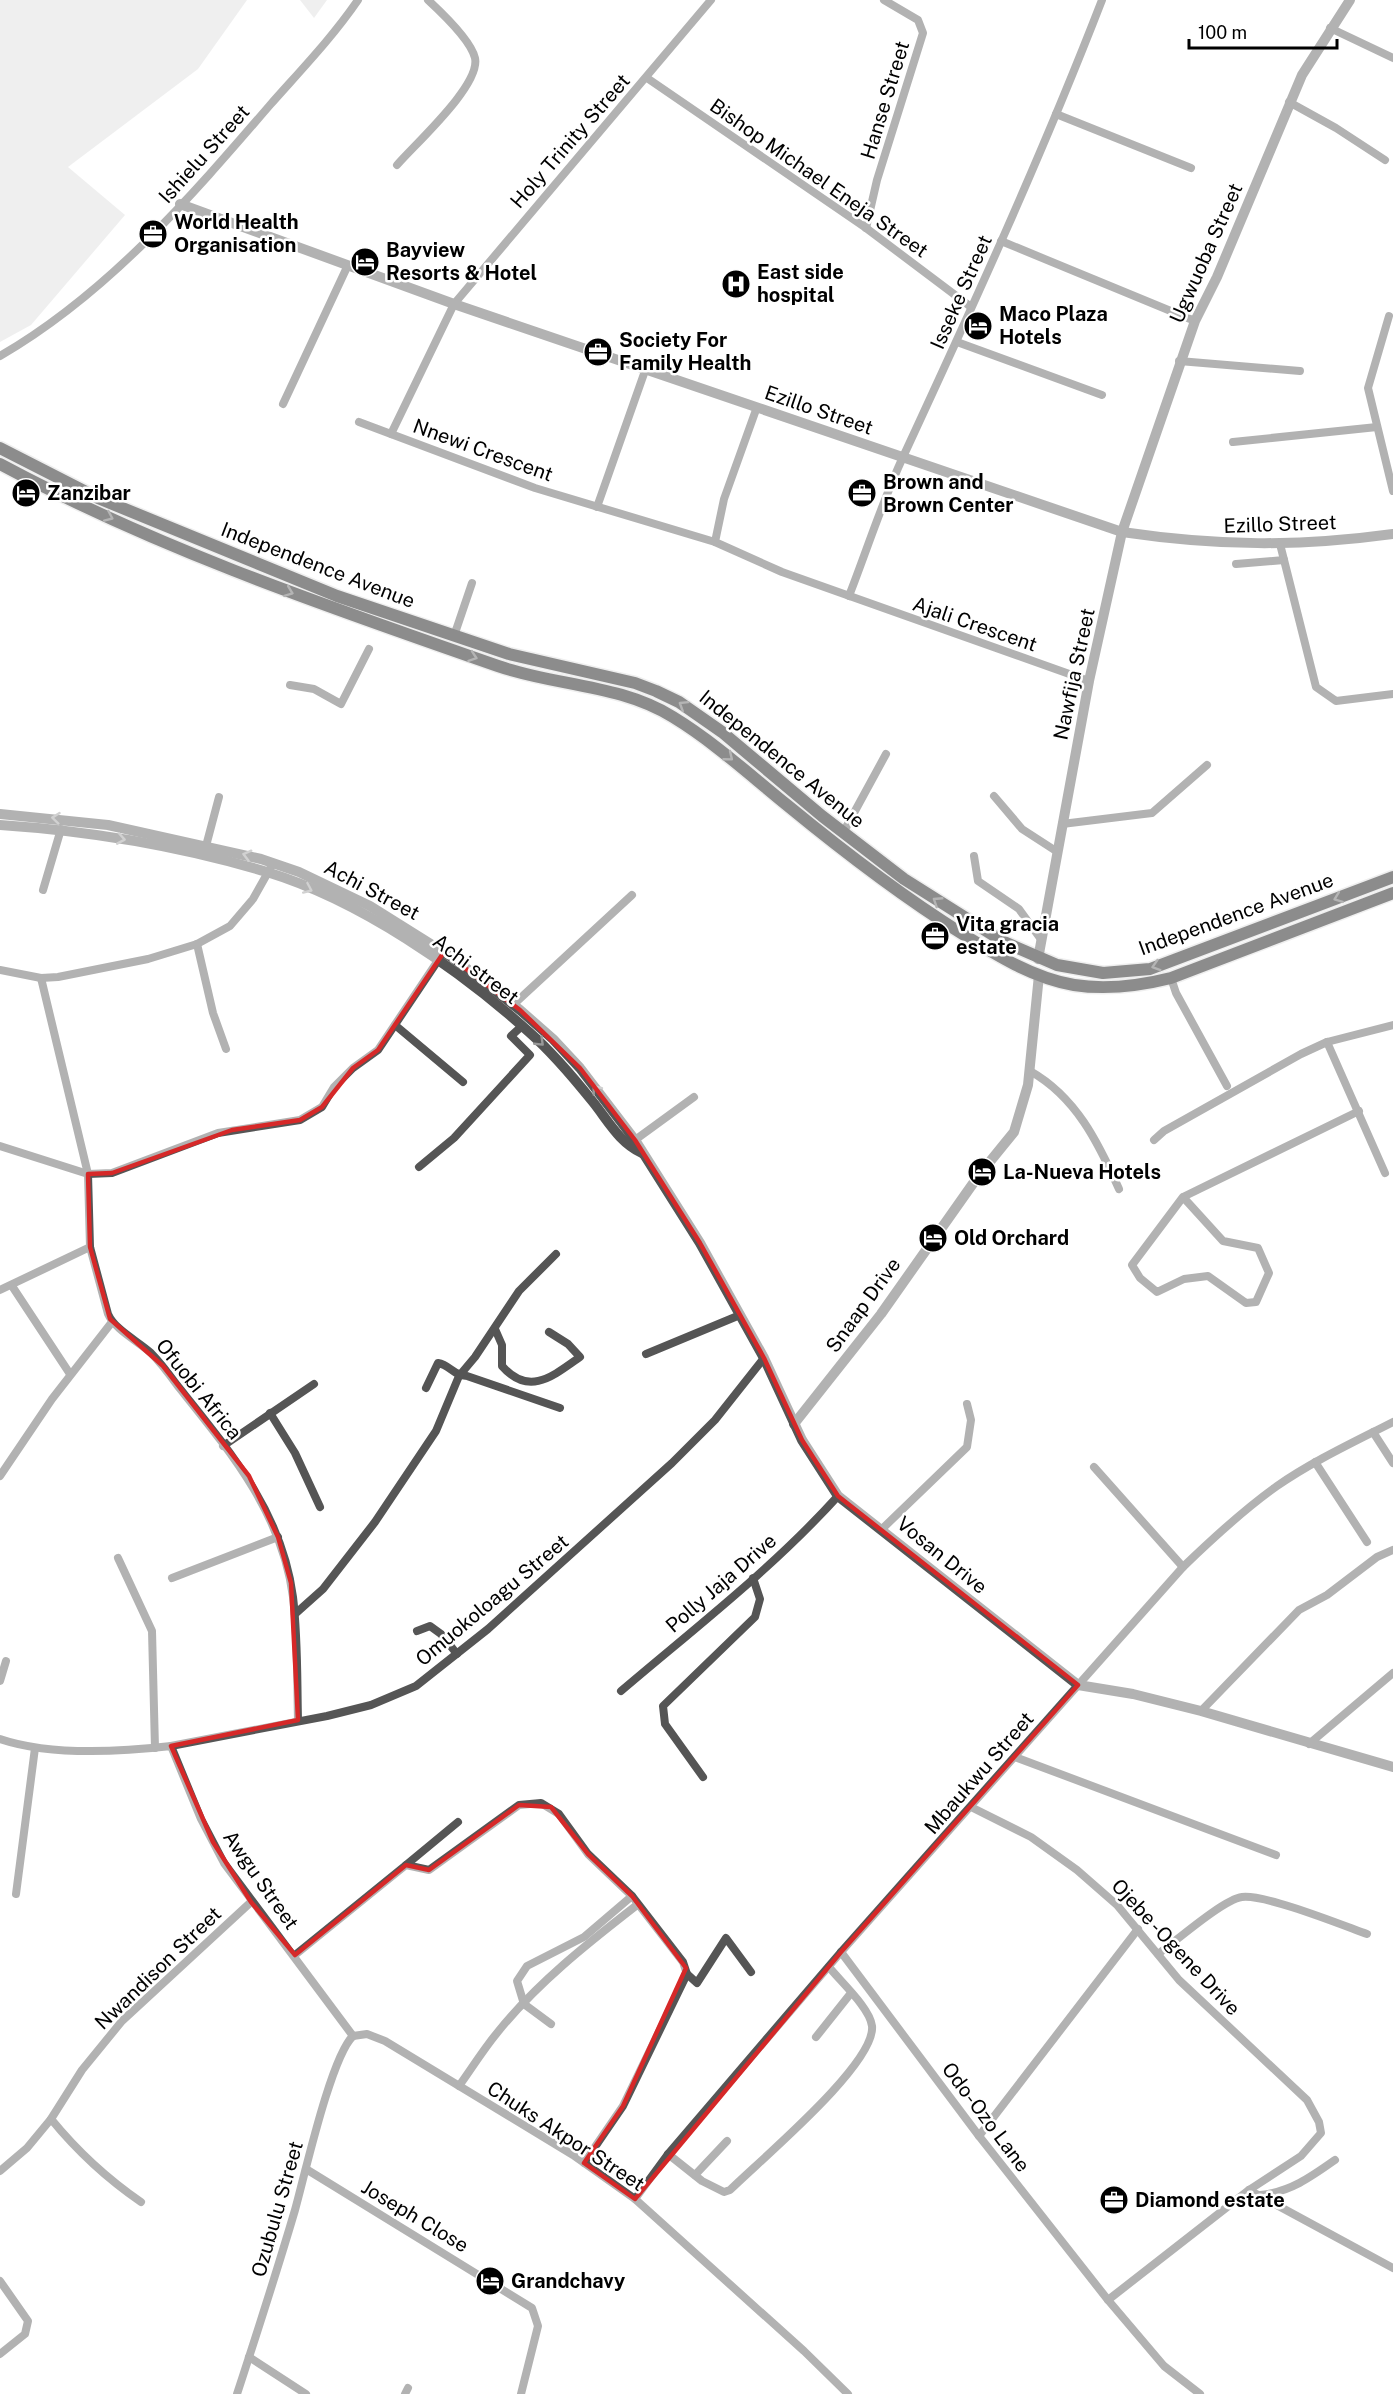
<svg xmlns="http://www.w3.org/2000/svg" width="1393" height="2394" font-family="'Public Sans',sans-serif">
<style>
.green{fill:#dcdcdc}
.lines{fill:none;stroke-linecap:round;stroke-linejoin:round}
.primary-casing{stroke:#dbdbdb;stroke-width:15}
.minor{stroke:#555;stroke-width:8}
.tertiary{stroke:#555;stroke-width:10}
.primary{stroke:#000;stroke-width:12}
.oneway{stroke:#595959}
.oneway2{stroke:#999}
.marked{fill:none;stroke:#d62828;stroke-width:4.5;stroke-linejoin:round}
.labels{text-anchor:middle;stroke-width:5;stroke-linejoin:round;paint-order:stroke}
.street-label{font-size:20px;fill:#000;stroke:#fff}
.poi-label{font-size:20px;font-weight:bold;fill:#000;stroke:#fff;text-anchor:start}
</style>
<rect width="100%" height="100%" fill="#fff"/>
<!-- green -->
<g class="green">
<polygon points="0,0 247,0 198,69 68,167 125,215 31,325 0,342"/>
<polygon points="300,0 327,0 314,18"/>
</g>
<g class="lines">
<!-- primary casing -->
<g class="primary-casing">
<g id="primary">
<polyline points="0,448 98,498 337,596 509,654 635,683 656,691 679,702 722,732 822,816 904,879 1004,942 1057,965 1103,973 1150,969 1393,877"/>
<path d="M 0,464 C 158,549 329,607 498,666 C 556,686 620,684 673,717 C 714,742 750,775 787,805 C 843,851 900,895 961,933 C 996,955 1033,978 1074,985 C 1107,990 1139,986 1171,978 L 1393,893"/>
</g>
</g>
<!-- minor -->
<g class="minor">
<polyline points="1330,28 1393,58"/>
<polyline points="647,78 866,228 971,307"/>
<polyline points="1289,102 1336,128 1385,160"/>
<polyline points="1056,114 1191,168"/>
<path d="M 397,165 C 415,144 481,85 475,58 C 471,41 441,12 428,0"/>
<polyline points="866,228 877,180 923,33 918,20 884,0"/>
<polyline points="1001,241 1195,321"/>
<polyline points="1389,316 1368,388 1393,491"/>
<polyline points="957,342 1102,395"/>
<path d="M 0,356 C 107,294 190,198 270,105 C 300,71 332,38 358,0"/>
<polyline points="1179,361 1300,371"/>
<polyline points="283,404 348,265"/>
<polyline points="757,407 724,499 715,542 782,572 1089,681"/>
<polyline points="359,422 535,488 715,542"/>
<polyline points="391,434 454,304 711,0"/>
<polyline points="1233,442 1377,427"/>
<polyline points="597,507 646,368"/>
<polyline points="1280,544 1316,687 1336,701 1393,694"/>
<polyline points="1236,564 1284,560"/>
<path d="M 849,596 C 867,550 882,502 903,457 C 973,306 1042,155 1102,0"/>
<polyline points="454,636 472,583"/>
<polyline points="290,685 314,689 341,704 369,649"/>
<polyline points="994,796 1022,829 1056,851"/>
<polyline points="1062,824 1152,813 1207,765"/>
<polyline points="843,833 886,754"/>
<polyline points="206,846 219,797"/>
<polyline points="974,856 978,881 1019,909 1040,938"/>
<polyline points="43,890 61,829"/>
<polyline points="197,944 213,1013 226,1049"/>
<polyline points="0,970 41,978 58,977 148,959 197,944 230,926 253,899 271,867"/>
<path d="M 41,978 L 88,1174 L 90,1247 L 108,1314 C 115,1330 138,1341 151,1353 C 161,1363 169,1374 177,1385 C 229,1450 282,1512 293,1597 C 298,1638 297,1679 298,1720"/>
<polyline points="1171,978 1176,993 1227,1086"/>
<polyline points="514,1004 632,895"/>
<polyline points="395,1025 463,1082"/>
<polyline points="1327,1042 1385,1173"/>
<path d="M 1030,1071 C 1076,1097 1098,1142 1119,1189"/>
<polyline points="635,1140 694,1097"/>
<polyline points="1154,1140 1164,1131 1301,1054 1327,1042 1393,1025"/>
<polyline points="0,1146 88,1174 112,1173 218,1133 300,1120 322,1107 334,1087 353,1068 378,1050 441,956"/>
<polyline points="419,1167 454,1138 530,1055 511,1036 522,1026"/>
<polyline points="1183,1197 1223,1241 1258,1248 1269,1273 1256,1302 1246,1303 1208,1276 1184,1279 1157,1292 1140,1278 1132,1265 1183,1197 1359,1111"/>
<polyline points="12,1286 70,1374"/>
<polyline points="0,1290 90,1247"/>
<path d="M 495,1329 L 502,1345 L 502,1366 C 529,1397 553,1376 580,1357 L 568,1344 L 549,1332"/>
<polyline points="646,1354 740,1315"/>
<path d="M 426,1388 L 438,1363 C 450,1365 454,1376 467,1376 L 560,1408"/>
<polyline points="270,1413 295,1453 320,1507"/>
<polyline points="1373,1432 1393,1463"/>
<polyline points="223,1446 314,1384"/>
<polyline points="1315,1462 1367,1542"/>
<polyline points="1094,1467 1183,1567"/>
<polyline points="0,1476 52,1399 112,1322"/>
<polyline points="882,1529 967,1447 971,1420 967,1404"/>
<polyline points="118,1558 152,1631 155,1748"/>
<polyline points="172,1578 278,1537"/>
<polyline points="295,1614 323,1589 375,1522 436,1431 459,1376 475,1357 519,1291 556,1254"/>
<polyline points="417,1631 430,1626 441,1634 457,1654"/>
<polyline points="0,1681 6,1661"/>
<path d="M 621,1691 C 695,1628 773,1568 838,1496"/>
<polyline points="1201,1711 1299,1610 1327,1595 1377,1557 1393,1550"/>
<path d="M 0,1739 C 50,1756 119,1752 171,1746 L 201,1819 L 224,1863 L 353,2036"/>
<polyline points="1309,1744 1393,1673"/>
<polyline points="171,1746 327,1716 371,1705 416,1686 488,1629 672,1463 715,1420 764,1358"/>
<polyline points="1015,1757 1276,1855"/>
<polyline points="703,1777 665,1724 663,1706 755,1617 760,1599 753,1578"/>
<polyline points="971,1807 1031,1837 1077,1870 1117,1905 1179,1980 1307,2100 1319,2122 1321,2133 1301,2156 1249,2190 1108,2300"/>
<polyline points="406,1865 458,1822"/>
<polyline points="16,1894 35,1748"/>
<polyline points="841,1952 979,2136 1108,2300 1164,2366 1200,2394"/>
<path d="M 1158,1954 C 1176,1941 1224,1899 1242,1897 C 1265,1894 1342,1925 1367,1934"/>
<polyline points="295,1955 406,1865 429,1870 519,1805 541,1803 559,1814 588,1854 632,1896 683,1962 687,1974 623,2106 584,2163"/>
<polyline points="687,1974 697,1983 726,1938 751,1972"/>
<polyline points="551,2024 524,2004 517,1981 527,1966 584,1937 632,1896"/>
<polyline points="353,2036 367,2034 385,2041 573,2155 635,2199 804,2351 848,2394"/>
<polyline points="816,2037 851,1993"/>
<path d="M 459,2086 C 472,2068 483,2050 497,2033 C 536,1984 588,1943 637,1905"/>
<path d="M 51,2119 C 78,2152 106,2178 141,2202"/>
<polyline points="979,2136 1138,1929"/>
<path d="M 668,2154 L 702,2181 L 724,2192 L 730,2190 C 759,2161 876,2064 872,2026 C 870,2008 840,1981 829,1967"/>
<polyline points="306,2169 532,2308 538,2326 521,2394"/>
<polyline points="0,2171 27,2148 51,2119 82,2070 122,2021 251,1902"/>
<polyline points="695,2175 727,2141"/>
<polyline points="1249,2190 1393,2268"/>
<path d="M 1261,2195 C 1290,2192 1311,2177 1335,2160"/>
<path d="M 635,2199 L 668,2154 L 841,1952 L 1183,1567 C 1213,1538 1243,1510 1277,1486 C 1313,1461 1354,1442 1393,1422"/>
<polyline points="0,2281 28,2321 25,2334 0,2354"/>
<polyline points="249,2357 306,2394"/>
<path d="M 237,2394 C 257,2333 277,2271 295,2210 C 305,2174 331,2057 353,2036"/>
<polyline points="405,2394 408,2388"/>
</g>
<!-- tertiary -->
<g class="tertiary">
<path d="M 180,204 L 454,304 L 1122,532 C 1217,546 1298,547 1393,534"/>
<polyline points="0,814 108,825 261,859 299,872 370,906 453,958 520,1010 553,1039 580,1068 635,1140 700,1243 764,1358 802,1440 838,1496 1078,1685 1133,1694 1201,1711 1393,1767"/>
<path d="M 0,825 C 90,831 180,846 267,872 C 359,900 458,968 529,1032 C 553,1053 573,1077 593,1102 C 609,1122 619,1142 642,1153"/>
<polyline points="1038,959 1089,681 1122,532 1195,321 1217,277 1302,75 1350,0"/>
<polyline points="794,1424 881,1314 979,1175 1014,1132 1028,1085 1039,975"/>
</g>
<!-- primary -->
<use href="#primary" class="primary"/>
</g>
<!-- one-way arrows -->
<defs><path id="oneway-chevron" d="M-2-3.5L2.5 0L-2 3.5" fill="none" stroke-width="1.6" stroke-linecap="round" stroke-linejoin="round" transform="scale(1.5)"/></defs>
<g class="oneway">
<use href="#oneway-chevron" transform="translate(109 517) rotate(24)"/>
<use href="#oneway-chevron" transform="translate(289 592) rotate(21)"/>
<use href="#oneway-chevron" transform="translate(473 657) rotate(19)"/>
<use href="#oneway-chevron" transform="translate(683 705) rotate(-148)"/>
<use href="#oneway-chevron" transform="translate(729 757) rotate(39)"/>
<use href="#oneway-chevron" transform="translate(1338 898) rotate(159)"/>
<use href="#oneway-chevron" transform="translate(937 901) rotate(-147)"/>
<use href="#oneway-chevron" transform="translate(1156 966) rotate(163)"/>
</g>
<g class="oneway2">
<use href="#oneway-chevron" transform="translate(56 818) rotate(-174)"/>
<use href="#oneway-chevron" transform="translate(121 839) rotate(10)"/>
<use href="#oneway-chevron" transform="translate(247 855) rotate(-165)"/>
<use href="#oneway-chevron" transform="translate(308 889) rotate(24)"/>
<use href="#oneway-chevron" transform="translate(540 1042) rotate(44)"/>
<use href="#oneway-chevron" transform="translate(596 1089) rotate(-128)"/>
</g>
<!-- marked area -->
<path d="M0 0H1393V2394H0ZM 444,952 L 520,1010 L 580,1068 L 635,1140 L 700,1243 L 764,1358 L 802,1440 L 838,1496 L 1078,1685 L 841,1952 L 635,2199 L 584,2163 L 623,2106 L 686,1968 L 632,1896 L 588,1854 L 551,1807 L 519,1805 L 429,1870 L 406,1865 L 295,1955 L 251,1902 L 213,1842 L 171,1746 L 298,1720 L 291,1583 L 278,1537 L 249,1476 L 163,1366 L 110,1319 L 90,1247 L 88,1174 L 112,1173 L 232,1130 L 300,1120 L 322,1107 L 353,1068 L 378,1050 Z" fill="#fff" fill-opacity=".55" fill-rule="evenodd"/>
<path class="marked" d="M 444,952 L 520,1010 L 580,1068 L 635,1140 L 700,1243 L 764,1358 L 802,1440 L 838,1496 L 1078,1685 L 841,1952 L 635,2199 L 584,2163 L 623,2106 L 686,1968 L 632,1896 L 588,1854 L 551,1807 L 519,1805 L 429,1870 L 406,1865 L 295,1955 L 251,1902 L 213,1842 L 171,1746 L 298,1720 L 291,1583 L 278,1537 L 249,1476 L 163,1366 L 110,1319 L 90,1247 L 88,1174 L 112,1173 L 232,1130 L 300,1120 L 322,1107 L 353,1068 L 378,1050 Z"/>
<!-- icons -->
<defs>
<g id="office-disc" transform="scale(1.5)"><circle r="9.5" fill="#000" stroke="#fff"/><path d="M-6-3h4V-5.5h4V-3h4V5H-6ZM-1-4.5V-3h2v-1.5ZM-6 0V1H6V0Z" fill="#fff"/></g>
<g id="hotel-disc" transform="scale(1.5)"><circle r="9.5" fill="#000" stroke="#fff"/><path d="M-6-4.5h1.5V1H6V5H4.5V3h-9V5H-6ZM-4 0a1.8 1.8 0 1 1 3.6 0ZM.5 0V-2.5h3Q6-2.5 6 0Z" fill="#fff"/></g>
<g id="hospital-disc" transform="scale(1.5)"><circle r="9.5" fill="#000" stroke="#fff"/><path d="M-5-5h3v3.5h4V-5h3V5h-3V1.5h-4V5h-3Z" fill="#fff"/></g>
</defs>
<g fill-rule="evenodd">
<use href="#office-disc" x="153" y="234"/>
<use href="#hotel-disc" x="365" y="262"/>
<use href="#hospital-disc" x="736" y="284"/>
<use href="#hotel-disc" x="978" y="326"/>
<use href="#office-disc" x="598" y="352"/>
<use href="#hotel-disc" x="26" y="493"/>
<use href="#office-disc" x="862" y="493"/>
<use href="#office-disc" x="935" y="936"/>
<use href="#hotel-disc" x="982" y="1172"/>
<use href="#hotel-disc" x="933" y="1238"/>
<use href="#office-disc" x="1114" y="2200"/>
<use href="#hotel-disc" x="490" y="2281"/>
</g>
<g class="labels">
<!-- street labels -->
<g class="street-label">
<text transform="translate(885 100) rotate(-73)" y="7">Hanse Street</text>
<text transform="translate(570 141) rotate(-49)" y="7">Holy Trinity Street</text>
<text transform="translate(204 154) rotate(-48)" y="7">Ishielu Street</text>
<text transform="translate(819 178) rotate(35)" y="7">Bishop Michael Eneja Street</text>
<text transform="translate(1206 253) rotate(-66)" y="7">Ugwuoba Street</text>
<text transform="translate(961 292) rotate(-66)" y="7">Isseke Street</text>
<text transform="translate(819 410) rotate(19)" y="7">Ezillo Street</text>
<text transform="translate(483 450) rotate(20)" y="7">Nnewi Crescent</text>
<text transform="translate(1280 524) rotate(-2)" y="7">Ezillo Street</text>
<text transform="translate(318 565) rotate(21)" y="7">Independence Avenue</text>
<text transform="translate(975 624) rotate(19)" y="7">Ajali Crescent</text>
<text transform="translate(1074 674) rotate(-78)" y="7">Nawfija Street</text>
<text transform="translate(782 759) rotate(39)" y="7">Independence Avenue</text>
<text transform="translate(372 890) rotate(28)" y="7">Achi Street</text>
<text transform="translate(1236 914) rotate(-20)" y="7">Independence Avenue</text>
<text transform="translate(476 969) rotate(37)" y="7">Achi street</text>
<text transform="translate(863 1305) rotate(-54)" y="7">Snaap Drive</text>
<text transform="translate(199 1389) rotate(51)" y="7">Ofuobi Africa</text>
<text transform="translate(942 1555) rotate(39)" y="7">Vosan Drive</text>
<text transform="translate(721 1583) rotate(-41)" y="7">Polly Jaja Drive</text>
<text transform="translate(492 1600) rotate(-40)" y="7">Omuokoloagu Street</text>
<text transform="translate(979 1773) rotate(-49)" y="7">Mbaukwu Street</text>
<text transform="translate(261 1880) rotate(55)" y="7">Awgu Street</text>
<text transform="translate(1176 1947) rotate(47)" y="7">Ojebe -Ogene Drive</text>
<text transform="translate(158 1968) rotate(-44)" y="7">Nwandison Street</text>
<text transform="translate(986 2117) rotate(53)" y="7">Odo-Ozo Lane</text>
<text transform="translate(566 2136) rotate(33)" y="7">Chuks Akpor Street</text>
<text transform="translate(277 2209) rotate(-74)" y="7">Ozubulu Street</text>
<text transform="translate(415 2216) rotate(31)" y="7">Joseph Close</text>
</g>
<!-- poi labels -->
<g class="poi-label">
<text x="174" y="229">World Health<tspan x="174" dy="23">Organisation</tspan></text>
<text x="386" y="257">Bayview<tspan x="386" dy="23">Resorts &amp; Hotel</tspan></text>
<text x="757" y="279">East side<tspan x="757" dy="23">hospital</tspan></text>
<text x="999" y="321">Maco Plaza<tspan x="999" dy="23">Hotels</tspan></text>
<text x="619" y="347">Society For<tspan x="619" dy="23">Family Health</tspan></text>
<text x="883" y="489">Brown and<tspan x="883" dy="23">Brown Center</tspan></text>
<text x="47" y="500">Zanzibar</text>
<text x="956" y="931">Vita gracia<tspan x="956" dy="23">estate</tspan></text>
<text x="1003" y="1179">La-Nueva Hotels</text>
<text x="954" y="1245">Old Orchard</text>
<text x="1135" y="2207">Diamond estate</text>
<text x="511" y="2288">Grandchavy</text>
</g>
</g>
<!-- scale -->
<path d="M1189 39v9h148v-9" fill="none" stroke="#000000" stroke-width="3"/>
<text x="1198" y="39" font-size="18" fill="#000000" stroke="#ffffff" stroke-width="4.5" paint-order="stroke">100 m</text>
</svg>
